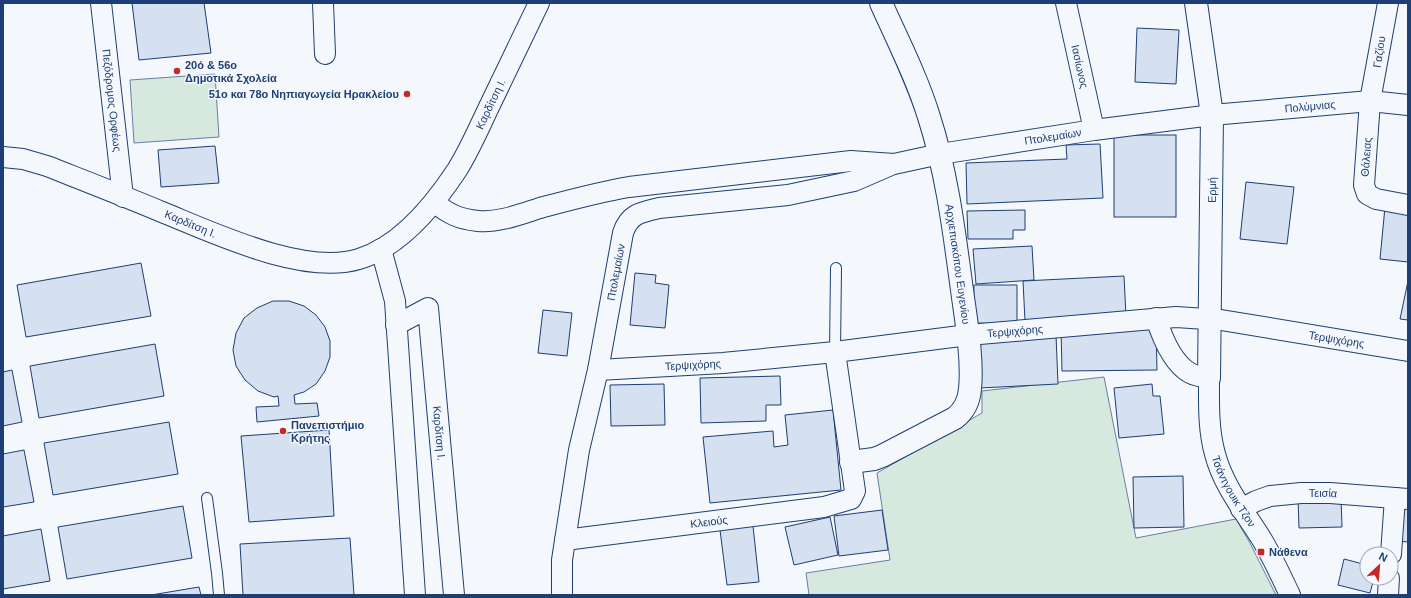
<svg xmlns="http://www.w3.org/2000/svg" width="1411" height="598" font-family="Helvetica,sans-serif">
<style>
.green{fill:#d7e8df;stroke:#687fa3}
.building{fill:#d5e0f0;stroke:#1d3f73}
.lines{fill:none;stroke-linecap:round;stroke-linejoin:round}
.service-casing{stroke:#1d3f73;stroke-width:12}
.minor-casing{stroke:#1d3f73;stroke-width:22}
.tertiary-casing{stroke:#1d3f73;stroke-width:24}
.service{stroke:#f4f7fb;stroke-width:10}
.minor{stroke:#f4f7fb;stroke-width:20}
.tertiary{stroke:#f4f7fb;stroke-width:22}
.poi-dot{fill:#c62828;stroke:#f4f7fb;stroke-width:1.5}
.labels{text-anchor:middle;stroke-width:3;stroke-linejoin:round;paint-order:stroke}
.street-label{font-size:11px;fill:#1d3f73;stroke:#f4f7fb}
.poi-label{font-size:11px;font-weight:bold;fill:#1d3f73;stroke:#f4f7fb;text-anchor:start}
</style>
<rect width="100%" height="100%" fill="#f4f7fb"/>
<!-- green -->
<g class="green">
<polygon points="215,74 219,137 134,143 130,80"/>
<polygon points="1104,377 1136,538 1236,519 1250,543 1276,595 809,595 806,573 890,560 877,473 982,413 982,391"/>
</g>
<!-- building -->
<g class="building">
<polygon points="132,3 204,3 211,53 139,60"/>
<polygon points="1137,28 1179,30 1176,84 1135,82"/>
<rect x="1114" y="135" width="62" height="82"/>
<polygon points="1100,144 1103,198 967,204 966,163 1067,159 1066,145"/>
<polygon points="215,146 219,183 161,187 158,150"/>
<polygon points="1246,182 1294,187 1287,244 1240,239"/>
<polygon points="1385,207 1408,210 1408,262 1380,259"/>
<polygon points="1025,210 1025,230 1013,230 1013,239 968,239 967,211"/>
<polygon points="1032,246 1034,280 976,284 973,249"/>
<polygon points="141,263 151,316 26,337 17,285"/>
<polygon points="635,273 656,275 655,283 669,285 665,328 630,325"/>
<polygon points="1124,276 1126,316 1025,321 1023,281"/>
<polygon points="1408,281 1408,320 1400,319"/>
<polygon points="974,285 1017,285 1017,324 973,323"/>
<polygon points="273,301 289,301 304,306 316,315 325,327 330,341 330,357 325,371 316,384 304,392 294,395 295,404 317,403 319,416 257,422 256,407 279,406 278,396 274,397 258,391 245,380 236,366 233,350 236,333 244,318 257,308"/>
<polygon points="543,310 572,313 567,356 538,353"/>
<polygon points="1156,327 1157,370 1062,371 1061,328"/>
<polygon points="1056,335 1058,384 980,388 978,338"/>
<polygon points="155,344 164,396 39,418 30,366"/>
<polygon points="12,370 22,422 3,426 3,372"/>
<polygon points="780,376 781,405 766,405 766,421 701,423 700,378"/>
<polygon points="664,384 665,425 611,426 610,385"/>
<polygon points="1152,384 1153,396 1160,396 1164,434 1119,438 1114,388"/>
<polygon points="833,410 841,490 710,503 703,437 773,431 774,447 788,445 785,415"/>
<polygon points="169,422 178,474 53,495 44,443"/>
<polygon points="329,430 334,516 249,522 241,436"/>
<polygon points="24,450 34,502 3,507 3,454"/>
<polygon points="1183,476 1184,527 1134,528 1133,477"/>
<polygon points="1341,497 1342,527 1299,528 1298,498"/>
<polygon points="1402,504 1408,505 1408,542 1399,541"/>
<polygon points="183,506 192,558 67,579 58,527"/>
<polygon points="882,510 888,550 839,556 834,516"/>
<polygon points="830,517 838,555 794,565 785,527"/>
<polygon points="753,526 759,582 727,585 720,530"/>
<polygon points="41,529 50,581 3,589 3,536"/>
<polygon points="350,538 354,595 243,595 240,544"/>
<polygon points="1344,559 1367,565 1367,578 1374,578 1370,593 1338,585"/>
<polygon points="199,587 201,595 151,595"/>
</g>
<g class="lines">
<!-- service casing -->
<g class="service-casing">
<g id="service">
<polyline points="835,352 836,268"/>
<polyline points="207,498 217,573 219,595"/>
</g>
</g>
<!-- minor casing -->
<g class="minor-casing">
<g id="minor">
<path id="s1" d="M 101,3 L 123,197"/>
<polyline points="323,3 325,54"/>
<path id="s2" d="M 1066,3 L 1094,130"/>
<polyline points="1388,3 1370,101 1364,185 1367,194 1376,199 1408,205"/>
<path id="s3" d="M 3,157 L 23,159 L 47,166 C 85,181 124,196 162,212 C 214,233 304,276 359,259 C 401,246 434,205 457,170 C 469,151 478,130 488,109 C 505,74 522,38 539,3"/>
<path id="s4" d="M 434,202 C 448,214 459,219 478,221 C 498,223 521,214 540,208 C 570,200 599,192 629,187 L 851,161 L 894,164 L 940,154 L 1094,130 L 1212,115 L 1370,101 L 1408,105"/>
<polyline points="381,249 395,301 415,595"/>
<path id="s5" d="M 1156,318 C 1162,337 1172,363 1190,373 C 1196,376 1202,377 1209,378 C 1209,403 1208,429 1215,454 C 1223,485 1244,511 1261,538 C 1272,556 1281,576 1290,595"/>
<path id="s6" d="M 396,325 L 428,308 L 454,595"/>
<path id="s7" d="M 598,370 L 723,363 L 835,352 L 968,335 L 1176,317 L 1221,320 L 1408,351"/>
<path id="s8" d="M 1241,509 L 1256,501 L 1270,496 L 1301,493 L 1330,493 L 1408,499"/>
<path id="s9" d="M 565,540 L 824,507 L 851,499 L 855,491 L 835,352"/>
<polyline points="1391,554 1395,498"/>
<path id="s10" d="M 562,595 L 562,560 L 579,450 L 598,370 L 623,233 C 629,214 641,212 659,208 L 788,195 L 854,181 L 891,165"/>
<polyline points="1388,595 1389,578"/>
</g>
</g>
<!-- tertiary casing -->
<g class="tertiary-casing">
<g id="tertiary">
<polyline points="1196,3 1212,115 1209,378"/>
<path d="M 851,462 L 874,459 L 882,456 L 955,418 C 964,411 969,401 970,389 C 973,359 966,320 962,290 C 954,231 947,173 929,117 C 917,78 898,41 881,3"/>
</g>
</g>
<!-- service -->
<use href="#service" class="service"/>
<!-- minor -->
<use href="#minor" class="minor"/>
<!-- tertiary -->
<use href="#tertiary" class="tertiary"/>
</g>
<!-- markers -->
<g class="poi-dot">
<circle cx="177" cy="71" r="4"/>
<circle cx="407" cy="94" r="4"/>
<circle cx="283" cy="431" r="4"/>
<rect x="1257" y="548" width="8" height="8" rx="2"/>
</g>
<g class="labels">
<!-- street labels -->
<g class="street-label">
<text transform="translate(1379 52) rotate(-81)" y="4">Γαζίου</text>
<text dy="4" stroke="none"><textPath href="#s2" startOffset="65">Ιασίωνος</textPath></text>
<text dy="4" stroke="none"><textPath href="#s1" startOffset="98">Πεζόδρομος Ορφέως</textPath></text>
<text dy="4" stroke="none"><textPath href="#s3" startOffset="584">Καρδίτση Ι.</textPath></text>
<text dy="4" stroke="none"><textPath href="#s4" startOffset="891">Πολύμνιας</textPath></text>
<text dy="4" stroke="none"><textPath href="#s4" startOffset="632">Πτολεμαίων</textPath></text>
<text transform="translate(1366 157) rotate(-86)" y="4">Θάλειας</text>
<text transform="translate(1212 190) rotate(-89)" y="4">Ερμή</text>
<text dy="4" stroke="none"><textPath href="#s3" startOffset="200">Καρδίτση Ι.</textPath></text>
<text transform="translate(958 264) rotate(82)" y="4">Αρχιεπισκόπου Ευγενίου</text>
<text dy="4" stroke="none"><textPath href="#s10" startOffset="328">Πτολεμαίων</textPath></text>
<text dy="4" stroke="none"><textPath href="#s7" startOffset="419">Τερψιχόρης</textPath></text>
<text dy="4" stroke="none"><textPath href="#s7" startOffset="743">Τερψιχόρης</textPath></text>
<text dy="4" stroke="none"><textPath href="#s7" startOffset="95">Τερψιχόρης</textPath></text>
<text dy="4" stroke="none"><textPath href="#s6" startOffset="162">Καρδίτση Ι.</textPath></text>
<text dy="4" stroke="none"><textPath href="#s5" startOffset="204">Τσάντγουικ Τζον</textPath></text>
<text dy="4" stroke="none"><textPath href="#s8" startOffset="85">Τεισία</textPath></text>
<text dy="4" stroke="none"><textPath href="#s9" startOffset="145">Κλειούς</textPath></text>
</g>
<!-- poi labels -->
<g class="poi-label">
<text x="185" y="69">20ό &amp; 56ο<tspan x="185" dy="13">Δημοτικά Σχολεία</tspan></text>
<text x="399" y="98" text-anchor="end">51ο και 78ο Νηπιαγωγεία Ηρακλείου</text>
<text x="291" y="429">Πανεπιστήμιο<tspan x="291" dy="13">Κρήτης</tspan></text>
<text x="1269" y="556">Νάθενα</text>
</g>
</g>
<!-- border -->
<rect width="1411" height="598" fill="none" stroke="#1d3f73" stroke-width="8"/>
<!-- north arrow -->
<g transform="translate(1379 566) rotate(26)"><circle r="19" fill="#f4f7fb" stroke="#9eadc5"/>
<path d="M0-3L7 15L0 10L-7 15Z" fill="#c62828"/>
<text y="-6" font-size="11" font-weight="bold" text-anchor="middle" fill="#1d3f73">N</text>
</g>
</svg>
